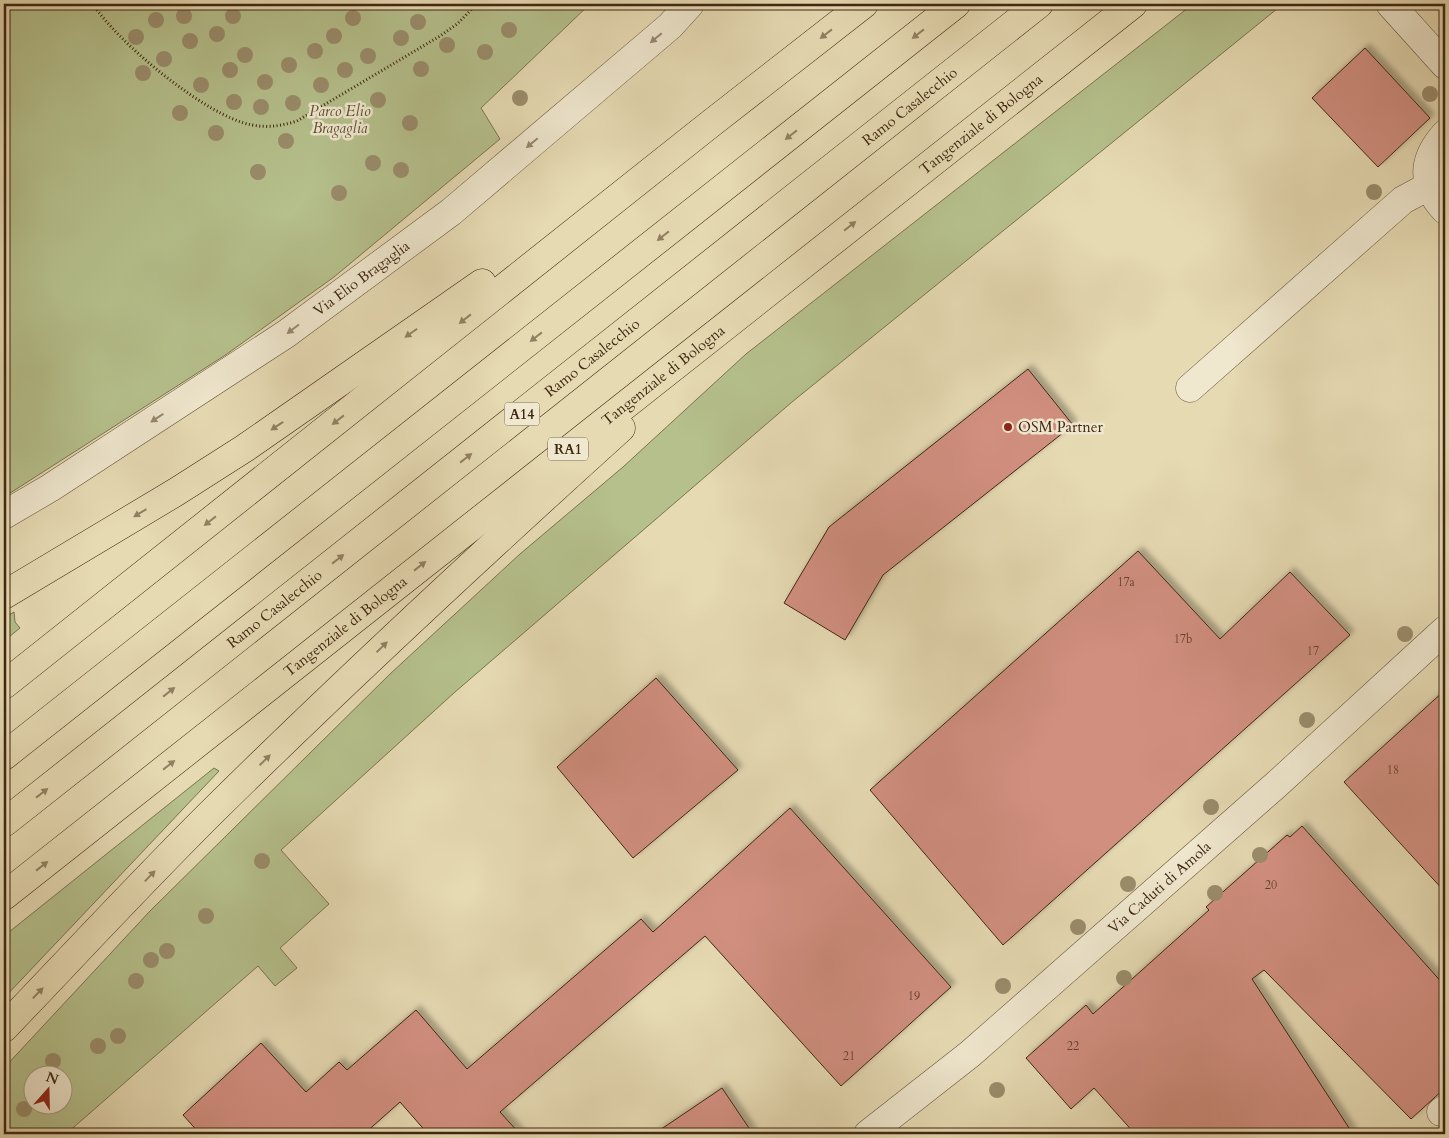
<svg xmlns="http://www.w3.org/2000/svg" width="1449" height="1138" font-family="Cardo,serif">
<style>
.green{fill:#b5c08c;stroke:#7a744f;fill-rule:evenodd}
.building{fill:#d18f80;stroke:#3f2712;filter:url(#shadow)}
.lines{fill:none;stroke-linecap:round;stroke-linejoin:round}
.minor-casing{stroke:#69543a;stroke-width:29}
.highway-casing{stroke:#3f2712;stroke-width:29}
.path{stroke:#3f2712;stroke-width:3;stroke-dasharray:1 2.5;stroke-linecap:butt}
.minor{stroke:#efe7ce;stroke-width:28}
.highway{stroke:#e6dab3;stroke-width:28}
.tree{fill:#9a8c6b}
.oneway{fill:#928062}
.oneway2{fill:#978770}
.poi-dot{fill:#8f2418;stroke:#efe7ce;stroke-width:2}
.labels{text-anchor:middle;stroke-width:5;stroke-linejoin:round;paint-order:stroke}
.number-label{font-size:12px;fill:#64412e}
.shield{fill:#efe7ce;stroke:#74614a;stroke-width:1}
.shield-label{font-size:14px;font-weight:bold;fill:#3f2712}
.street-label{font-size:15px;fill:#3f2712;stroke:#efe7ce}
.park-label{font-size:15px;font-style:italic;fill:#5c4d30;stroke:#efe7ce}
.poi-label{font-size:15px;fill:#3f2712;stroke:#efe7ce;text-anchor:start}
</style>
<defs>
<filter id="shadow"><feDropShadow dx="4.5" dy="-4.5" stdDeviation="2.5" flood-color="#0004"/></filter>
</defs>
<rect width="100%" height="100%" fill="#e6dab3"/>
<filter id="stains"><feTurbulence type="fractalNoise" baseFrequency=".004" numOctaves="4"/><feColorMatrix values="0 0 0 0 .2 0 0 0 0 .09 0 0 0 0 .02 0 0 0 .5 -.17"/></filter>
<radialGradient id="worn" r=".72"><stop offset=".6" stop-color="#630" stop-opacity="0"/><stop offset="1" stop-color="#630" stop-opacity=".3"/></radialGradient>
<!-- green -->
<g class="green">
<polygon points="4,4 590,4 481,108 500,139 334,277 227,354 4,497"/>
<path d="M 1193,4 L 1283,4 L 792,402 L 455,692 L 281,850 L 329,904 L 280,948 L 297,968 L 275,986 L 258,966 L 66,1134 L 4,1134 L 4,1068 L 150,911 L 390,674 L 520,554 L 623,467 L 746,354 ZM 32,1076 L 62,1076 L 62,1106 L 32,1106 Z"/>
<polygon points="14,612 15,622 20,628 4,641 4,618"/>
<polygon points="214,768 219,771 4,998 4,936"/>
</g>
<!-- building -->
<g class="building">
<polygon points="1365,48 1430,118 1378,167 1312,98"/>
<polygon points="1028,369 1073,425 883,575 845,640 784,603 829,527"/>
<polygon points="1138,551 1220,639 1290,572 1350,635 1003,945 870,790"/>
<polygon points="656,678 738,770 633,858 557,767"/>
<polygon points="1445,690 1445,892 1344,782"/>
<polygon points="790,808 951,987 841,1086 705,936 500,1112 520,1134 428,1134 400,1102 364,1134 200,1134 183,1115 261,1043 306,1092 339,1062 347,1070 416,1010 467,1069 641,919 653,932"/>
<polygon points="1302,826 1445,986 1445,1088 1411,1119 1264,970 1252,979 1353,1134 1135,1134 1094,1088 1071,1109 1026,1058 1086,1005 1093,1014 1209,910 1206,907 1287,835 1290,837"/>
<polygon points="722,1088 753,1134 654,1134"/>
</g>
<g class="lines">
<!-- minor casing -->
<g class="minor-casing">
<g id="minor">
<polyline points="1390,4 1445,65"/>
<path d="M 1445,134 C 1422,160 1421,184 1445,210"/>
<polyline points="1190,388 1403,200 1429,186"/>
<path id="s1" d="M 4,515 L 50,488 L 286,334 L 451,212 L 670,26 L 690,4"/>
<polyline points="1441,1112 1445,1109"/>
<path id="s2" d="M 868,1134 L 970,1054 L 1277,784 L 1445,630"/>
</g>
</g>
<!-- highway casing -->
<g class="highway-casing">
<g id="highway">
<polyline points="4,595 176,492 245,448 482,283"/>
<polyline points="4,685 709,125 864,4"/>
<polyline points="4,756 956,4"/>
<path id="s3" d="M 4,823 L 1039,4"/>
<path id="s4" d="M 4,896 L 1133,4"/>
<path d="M 4,1028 C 75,954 144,879 217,807 C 349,677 484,552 621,428"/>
</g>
</g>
<!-- path -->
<path class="path" d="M 93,4 C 117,42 207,117 252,125 C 268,128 281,126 297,121 L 440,36 L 457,24 L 477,4"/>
<!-- minor -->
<use href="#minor" class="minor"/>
<!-- highway -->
<use href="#highway" class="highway"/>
</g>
<!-- trees -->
<g class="tree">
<circle cx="184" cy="16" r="8"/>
<circle cx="233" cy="16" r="8"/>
<circle cx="353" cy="18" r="8"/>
<circle cx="156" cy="20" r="8"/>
<circle cx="418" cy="22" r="8"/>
<circle cx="509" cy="30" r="8"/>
<circle cx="217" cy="34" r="8"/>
<circle cx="334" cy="36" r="8"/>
<circle cx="136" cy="37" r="8"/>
<circle cx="401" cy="38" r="8"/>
<circle cx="190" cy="41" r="8"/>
<circle cx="447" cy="45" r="8"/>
<circle cx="315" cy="51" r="8"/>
<circle cx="485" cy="52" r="8"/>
<circle cx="245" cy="55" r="8"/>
<circle cx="368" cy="56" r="8"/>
<circle cx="164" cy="59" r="8"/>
<circle cx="289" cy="65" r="8"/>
<circle cx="421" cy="69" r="8"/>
<circle cx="230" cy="70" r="8"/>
<circle cx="345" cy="70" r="8"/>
<circle cx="143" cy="73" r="8"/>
<circle cx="265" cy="82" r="8"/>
<circle cx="201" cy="85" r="8"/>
<circle cx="321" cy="85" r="8"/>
<circle cx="1430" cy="94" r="8"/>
<circle cx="520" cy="98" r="8"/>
<circle cx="378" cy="100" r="8"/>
<circle cx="234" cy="102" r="8"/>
<circle cx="293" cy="103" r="8"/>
<circle cx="261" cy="107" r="8"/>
<circle cx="180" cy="113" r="8"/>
<circle cx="410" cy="123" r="8"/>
<circle cx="216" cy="133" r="8"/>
<circle cx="286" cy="141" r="8"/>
<circle cx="373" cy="163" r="8"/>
<circle cx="401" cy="170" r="8"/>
<circle cx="258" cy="172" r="8"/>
<circle cx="1374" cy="192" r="8"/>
<circle cx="339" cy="193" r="8"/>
<circle cx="1405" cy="634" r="8"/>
<circle cx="1307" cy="720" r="8"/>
<circle cx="1211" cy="807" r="8"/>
<circle cx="1260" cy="855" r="8"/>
<circle cx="262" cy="861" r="8"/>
<circle cx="1128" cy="884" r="8"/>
<circle cx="1215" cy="893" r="8"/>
<circle cx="206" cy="916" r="8"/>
<circle cx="1078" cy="927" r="8"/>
<circle cx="167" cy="951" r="8"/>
<circle cx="151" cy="960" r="8"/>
<circle cx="1124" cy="978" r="8"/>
<circle cx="136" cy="981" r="8"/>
<circle cx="1003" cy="986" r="8"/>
<circle cx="118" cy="1036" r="8"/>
<circle cx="98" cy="1046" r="8"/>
<circle cx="53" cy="1061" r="8"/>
<circle cx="997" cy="1090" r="8"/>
<circle cx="24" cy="1109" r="8"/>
</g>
<!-- one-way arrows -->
<defs><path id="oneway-solid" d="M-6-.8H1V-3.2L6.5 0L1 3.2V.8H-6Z" transform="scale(1.25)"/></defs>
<g class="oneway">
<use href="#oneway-solid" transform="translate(826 34) rotate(142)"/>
<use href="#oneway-solid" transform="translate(918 34) rotate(142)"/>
<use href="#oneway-solid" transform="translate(791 135) rotate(142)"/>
<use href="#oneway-solid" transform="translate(850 226) rotate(-38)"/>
<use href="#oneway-solid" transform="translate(663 236) rotate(142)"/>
<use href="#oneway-solid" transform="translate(465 319) rotate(142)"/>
<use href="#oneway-solid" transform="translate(411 333) rotate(145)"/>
<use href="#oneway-solid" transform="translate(536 337) rotate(142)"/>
<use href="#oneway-solid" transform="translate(338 420) rotate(142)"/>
<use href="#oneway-solid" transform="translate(277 426) rotate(146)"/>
<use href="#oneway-solid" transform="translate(466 458) rotate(-38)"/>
<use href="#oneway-solid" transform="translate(140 513) rotate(149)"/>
<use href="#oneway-solid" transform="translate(210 521) rotate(142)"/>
<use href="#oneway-solid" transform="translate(338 559) rotate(-38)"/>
<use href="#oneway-solid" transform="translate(420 566) rotate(-38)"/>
<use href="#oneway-solid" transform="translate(382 647) rotate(-44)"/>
<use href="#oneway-solid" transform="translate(169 692) rotate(-38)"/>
<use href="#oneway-solid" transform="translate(265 760) rotate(-44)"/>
<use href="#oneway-solid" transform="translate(169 765) rotate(-38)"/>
<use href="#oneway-solid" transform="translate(42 793) rotate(-38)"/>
<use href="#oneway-solid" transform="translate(42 866) rotate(-38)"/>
<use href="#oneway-solid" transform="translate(150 876) rotate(-46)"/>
<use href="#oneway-solid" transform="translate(38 993) rotate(-46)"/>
</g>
<g class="oneway2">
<use href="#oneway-solid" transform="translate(656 38) rotate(140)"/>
<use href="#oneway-solid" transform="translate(532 143) rotate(140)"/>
<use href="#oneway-solid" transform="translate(293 329) rotate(143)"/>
<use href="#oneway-solid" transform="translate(157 418) rotate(147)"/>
</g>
<!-- markers -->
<circle class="poi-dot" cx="1008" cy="427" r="5"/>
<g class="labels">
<!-- number labels -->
<g class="number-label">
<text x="1126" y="586">17a</text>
<text x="1183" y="643">17b</text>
<text x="1313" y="655">17</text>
<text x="1393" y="774">18</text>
<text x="1271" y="889">20</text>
<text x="914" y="1000">19</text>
<text x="1073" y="1050">22</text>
<text x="849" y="1060">21</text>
</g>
<!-- shield labels -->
<g class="shield">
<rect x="504.5" y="402.5" width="35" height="23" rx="4"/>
<rect x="548" y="437.5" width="40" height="23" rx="4"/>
</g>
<g class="shield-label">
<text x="522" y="419">A14</text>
<text x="568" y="454">RA1</text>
</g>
<!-- street labels -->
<g class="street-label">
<text dy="5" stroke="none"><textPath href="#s3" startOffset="1155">Ramo Casalecchio</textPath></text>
<text dy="5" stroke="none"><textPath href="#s4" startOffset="1245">Tangenziale di Bologna</textPath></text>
<text dy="5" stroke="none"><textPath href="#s1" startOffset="429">Via Elio Bragaglia</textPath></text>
<text dy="5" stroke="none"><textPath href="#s3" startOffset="750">Ramo Casalecchio</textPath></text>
<text dy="5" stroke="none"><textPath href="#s4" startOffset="840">Tangenziale di Bologna</textPath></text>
<text dy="5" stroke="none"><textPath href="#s3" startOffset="345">Ramo Casalecchio</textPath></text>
<text dy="5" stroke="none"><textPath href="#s4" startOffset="435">Tangenziale di Bologna</textPath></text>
<text dy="5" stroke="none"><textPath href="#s2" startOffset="382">Via Caduti di Amola</textPath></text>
</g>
<!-- park labels -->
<g class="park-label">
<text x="340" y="116">Parco Elio<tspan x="340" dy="17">Bragaglia</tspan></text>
</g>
<!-- poi labels -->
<g class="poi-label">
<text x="1018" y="432">OSM Partner</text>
</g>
</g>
<!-- margin -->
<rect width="1449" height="1138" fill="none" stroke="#e6dab3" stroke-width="20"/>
<rect x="5" y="5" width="1439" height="1128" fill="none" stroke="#3f2712" stroke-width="2.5"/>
<rect x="10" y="10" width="1429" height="1118" fill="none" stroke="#3f2712"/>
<!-- north arrow -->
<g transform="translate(48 1090) rotate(20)"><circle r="24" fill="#efe7ce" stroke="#a99a83"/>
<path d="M0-4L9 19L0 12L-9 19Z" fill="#8f2418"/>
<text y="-8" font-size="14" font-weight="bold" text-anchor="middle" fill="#3f2712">N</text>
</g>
<rect width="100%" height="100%" filter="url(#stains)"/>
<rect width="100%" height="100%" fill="url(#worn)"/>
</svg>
